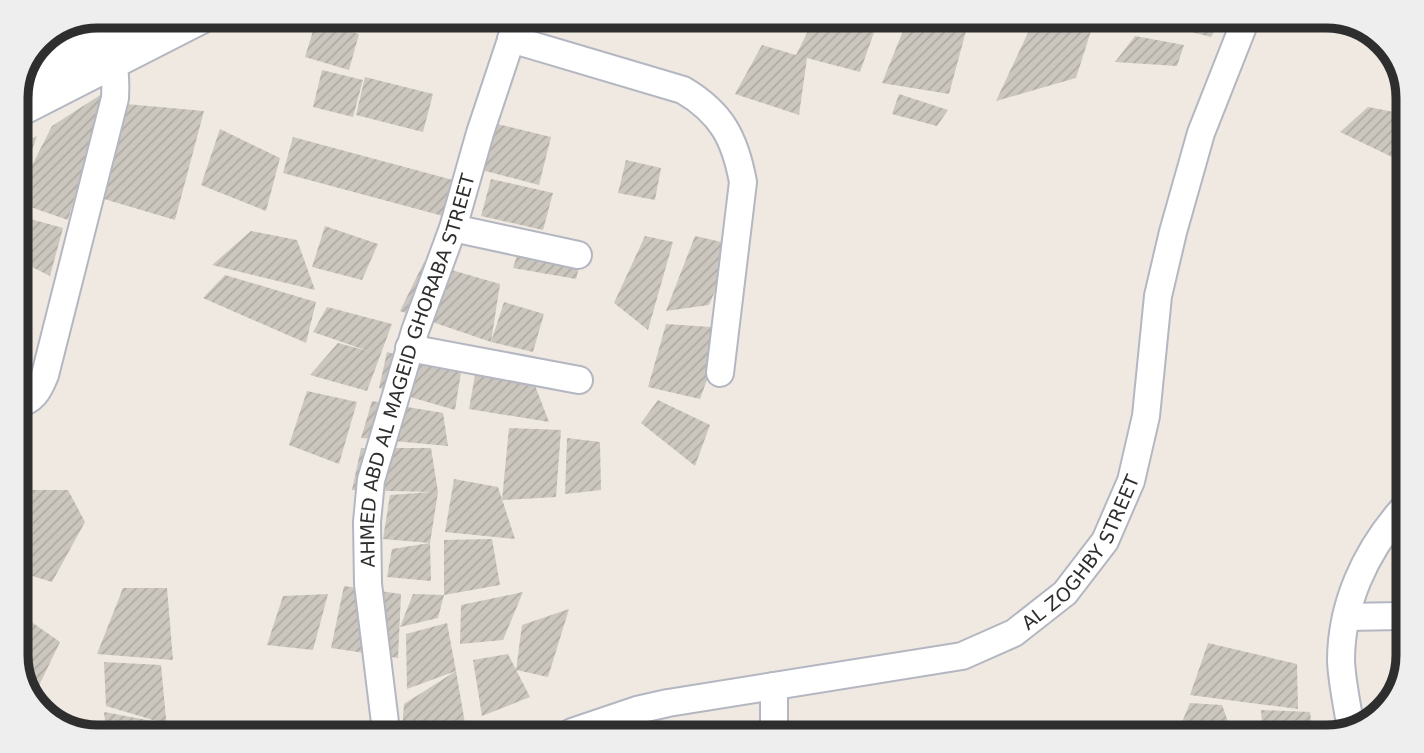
<svg xmlns="http://www.w3.org/2000/svg" width="1424" height="753" font-family="'DejaVu Sans',sans-serif">
<style>
.building{fill:url(#building-hatch)}
.lines{fill:none;stroke-linecap:round;stroke-linejoin:round}
.minor-casing{stroke:#b4b7c1;stroke-width:30}
.tertiary-casing{stroke:#b4b7c1;stroke-width:37}
.minor{stroke:#fff;stroke-width:26}
.tertiary{stroke:#fff;stroke-width:33}
.labels{text-anchor:middle;stroke-width:6;stroke-linejoin:round;paint-order:stroke}
.street-label{font-size:19px;fill:#2e2e2e;stroke:#fff}
.rim{fill:none;stroke:#2e2e2e;stroke-width:9}
</style>
<defs>
<pattern id="building-hatch" width="6" height="6" patternUnits="userSpaceOnUse" patternTransform="scale(1.75)"><rect width="6" height="6" fill="#cbc7bf"/><path d="M-1 1l2-2M0 6l6-6M5 7l2-2" fill="none" stroke="#afaba4"/></pattern>
</defs>
<rect width="100%" height="100%" fill="#efe9e1"/>
<!-- building -->
<g class="building">
<polygon points="648,20 677,20 676,29"/>
<polygon points="780,20 795,21 804,21 799,31"/>
<polygon points="316,21 359,34 349,70 305,57"/>
<polygon points="813,21 878,21 860,72 807,58 799,115 735,94 762,45 796,55"/>
<polygon points="907,21 966,31 949,94 882,83"/>
<polygon points="979,22 1002,22 1000,29"/>
<polygon points="1033,22 1047,22 1091,31 1076,78 996,101"/>
<polygon points="1156,23 1219,23 1211,37"/>
<polygon points="52,35 38,62 31,61 40,39"/>
<polygon points="1135,36 1184,45 1177,66 1115,62"/>
<polygon points="322,70 363,80 353,117 313,107"/>
<polygon points="365,77 433,94 423,132 356,115"/>
<polygon points="105,92 68,220 16,202 16,197 52,126"/>
<polygon points="899,94 948,110 937,126 892,114"/>
<polygon points="126,104 204,111 175,220 77,191"/>
<polygon points="1368,107 1404,114 1392,157 1340,132"/>
<polygon points="489,122 551,137 539,185 478,169"/>
<polygon points="220,129 280,158 266,211 201,185"/>
<polygon points="37,136 16,194 16,145"/>
<polygon points="293,137 453,180 443,216 283,173"/>
<polygon points="626,160 661,168 655,200 618,193"/>
<polygon points="491,179 553,193 543,230 481,216"/>
<polygon points="16,215 63,228 50,276 16,259"/>
<polygon points="325,226 378,244 362,280 312,267"/>
<polygon points="525,230 584,248 576,279 513,268"/>
<polygon points="251,231 297,240 315,290 212,265"/>
<polygon points="645,236 673,242 648,330 614,303"/>
<polygon points="695,236 735,245 709,305 666,311"/>
<polygon points="424,262 500,284 491,342 400,311"/>
<polygon points="225,275 316,302 306,343 203,298"/>
<polygon points="504,302 544,314 533,352 491,342"/>
<polygon points="327,307 392,324 367,391 310,375 338,343 368,351 313,332"/>
<polygon points="666,324 726,328 700,399 648,387"/>
<polygon points="387,352 461,372 455,410 379,388"/>
<polygon points="475,375 534,383 549,422 469,409"/>
<polygon points="307,391 357,402 339,464 289,445"/>
<polygon points="658,400 710,425 695,466 641,423"/>
<polygon points="372,401 443,413 448,446 361,438"/>
<polygon points="509,428 561,430 556,497 502,500"/>
<polygon points="567,438 600,442 601,490 565,494"/>
<polygon points="361,448 431,448 438,492 430,543 383,539 390,495 431,492 352,490"/>
<polygon points="454,479 498,487 515,539 445,532"/>
<polygon points="16,490 68,490 85,522 52,582 16,571"/>
<polygon points="492,539 500,585 444,595 444,540"/>
<polygon points="430,543 431,581 387,577 392,549"/>
<polygon points="16,582 25,586 17,620 16,620"/>
<polygon points="344,586 401,594 398,658 331,648"/>
<polygon points="123,588 167,588 173,660 97,654"/>
<polygon points="523,592 503,640 460,644 461,605"/>
<polygon points="328,594 313,650 267,645 283,596"/>
<polygon points="413,594 444,595 438,618 400,627"/>
<polygon points="569,609 548,677 516,670 522,625"/>
<polygon points="23,616 60,642 31,702 16,661 16,631"/>
<polygon points="447,623 456,671 407,689 406,634"/>
<polygon points="1208,643 1297,664 1298,709 1190,695"/>
<polygon points="508,654 530,697 482,716 473,660"/>
<polygon points="104,662 161,665 167,729 106,729 104,712 163,723 106,706"/>
<polygon points="456,671 466,729 452,731 402,731 404,704"/>
<polygon points="1190,703 1222,705 1233,735 1179,729"/>
<polygon points="1261,710 1310,712 1313,737 1263,737"/>
<polygon points="1254,731 1256,737 1230,737 1230,735"/>
</g>
<g class="lines">
<!-- minor casing -->
<g class="minor-casing">
<g id="minor">
<path d="M 511,39 L 683,90 C 722,113 735,139 743,182 L 720,373"/>
<polyline points="82,48 94,17"/>
<polyline points="453,228 578,255"/>
<polyline points="409,348 579,380"/>
<path d="M 16,404 C 33,402 39,390 45,375 L 115,98 C 116,79 115,64 108,46"/>
<polyline points="1346,617 1401,616"/>
<path id="s1" d="M 386,731 L 368,584 L 367,522 L 371,480 L 415,331 L 453,228 L 480,133 L 518,19"/>
<path d="M 1351,731 C 1348,708 1342,684 1341,661 C 1341,605 1365,552 1402,510"/>
<path id="s2" d="M 572,732 L 637,710 L 668,703 L 962,656 L 1014,633 L 1065,593 L 1105,541 L 1131,481 L 1146,416 L 1158,296 L 1173,232 L 1201,133 L 1244,24"/>
<polyline points="774,733 774,686"/>
</g>
</g>
<!-- tertiary casing -->
<g class="tertiary-casing">
<g id="tertiary">
<polyline points="23,78 141,16"/>
<polyline points="16,111 202,16"/>
</g>
</g>
<!-- minor -->
<use href="#minor" class="minor"/>
<!-- tertiary -->
<use href="#tertiary" class="tertiary"/>
</g>
<g class="labels">
<!-- street labels -->
<g class="street-label">
<text dy="7" stroke="none"><textPath href="#s1" startOffset="369">AHMED ABD AL MAGEID GHORABA STREET</textPath></text>
<text dy="7" stroke="none"><textPath href="#s2" startOffset="562">AL ZOGHBY STREET</textPath></text>
</g>
</g>
<!-- crop -->
<path d="M0 0H1424V753H0ZM98 28H1326A70 70 0 0 1 1396 98V655A70 70 0 0 1 1326 725H98A70 70 0 0 1 28 655V98A70 70 0 0 1 98 28Z" fill="#eee" fill-rule="evenodd"/>
<path class="rim" d="M98 28H1326A70 70 0 0 1 1396 98V655A70 70 0 0 1 1326 725H98A70 70 0 0 1 28 655V98A70 70 0 0 1 98 28Z"/>
</svg>
